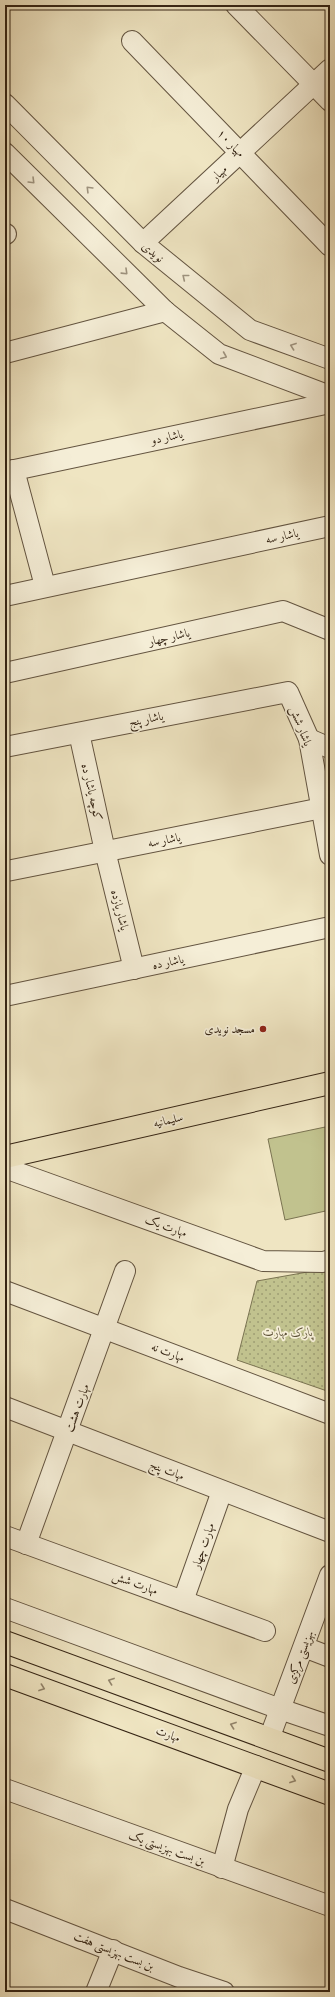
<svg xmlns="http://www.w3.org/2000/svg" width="335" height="1997" font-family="'IM FELL French Canon',Amiri,serif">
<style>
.grass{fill:#c1c28e;stroke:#7a7351}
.park{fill:url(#park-dots);stroke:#7a7351}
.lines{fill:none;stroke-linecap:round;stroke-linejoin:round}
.minor-casing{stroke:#635440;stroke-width:22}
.major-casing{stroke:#342414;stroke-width:24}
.minor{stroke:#f5eed7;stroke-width:20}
.major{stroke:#efe5c2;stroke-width:22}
.oneway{stroke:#9e937f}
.oneway2{stroke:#92846b}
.poi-dot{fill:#8f2418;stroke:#f5eed7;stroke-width:1.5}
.labels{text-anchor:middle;stroke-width:3.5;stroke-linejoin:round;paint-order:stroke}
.street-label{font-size:12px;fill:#342414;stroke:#f5eed7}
.poi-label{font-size:12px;fill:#342414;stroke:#f5eed7;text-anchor:end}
.park-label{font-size:12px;font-style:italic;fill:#5e5339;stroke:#f5eed7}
</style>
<defs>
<pattern id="park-dots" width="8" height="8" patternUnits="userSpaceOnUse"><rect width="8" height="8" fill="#c1c28e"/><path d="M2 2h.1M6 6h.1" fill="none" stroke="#9e9d73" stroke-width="1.8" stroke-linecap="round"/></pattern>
</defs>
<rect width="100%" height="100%" fill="#efe5c2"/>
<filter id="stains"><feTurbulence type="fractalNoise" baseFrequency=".005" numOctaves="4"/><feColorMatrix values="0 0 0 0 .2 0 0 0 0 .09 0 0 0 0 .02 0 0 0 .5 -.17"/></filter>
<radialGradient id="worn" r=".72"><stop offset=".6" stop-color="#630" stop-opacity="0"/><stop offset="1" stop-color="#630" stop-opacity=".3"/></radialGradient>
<!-- grass -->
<polygon class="grass" points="330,1126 330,1210 285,1220 268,1139"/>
<!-- park -->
<polygon class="park" points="330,1268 330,1392 237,1360 257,1281"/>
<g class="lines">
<!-- minor casing -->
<g class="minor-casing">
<g id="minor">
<polyline points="236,5 330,101"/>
<polyline points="132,41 330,246"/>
<polyline points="5,104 143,243 250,330 330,359"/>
<polyline points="5,153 165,311 219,354 330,396"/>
<polyline points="5,234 6,234"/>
<polyline points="143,243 330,69"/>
<polyline points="5,353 165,311"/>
<polyline points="14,470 45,586"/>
<polyline points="5,472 330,403"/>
<polyline points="5,596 330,526"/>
<polyline points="5,673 283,611 330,630"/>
<polyline points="79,733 105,851 134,969"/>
<polyline points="309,739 330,748"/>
<polyline points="5,747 288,692 309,739 330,855"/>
<polyline points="7,871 322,808"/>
<polyline points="5,996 330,927"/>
<polyline points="5,1168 263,1261 323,1262 330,1260"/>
<polyline points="5,1291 330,1414"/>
<polyline points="5,1407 330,1532"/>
<polyline points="5,1536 265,1631"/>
<polyline points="26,1544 125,1271"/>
<polyline points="183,1601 222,1491"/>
<polyline points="5,1608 280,1709 330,1726"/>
<polyline points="304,1647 330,1657"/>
<polyline points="269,1739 330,1575"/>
<polyline points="5,1789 330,1906"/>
<polyline points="222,1868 238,1809 256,1766"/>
<polyline points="5,1909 179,1977 224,1992"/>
<polyline points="96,1992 113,1950"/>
</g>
</g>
<!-- major casing -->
<g class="major-casing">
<g id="major">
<polyline points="5,1157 330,1083"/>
<polyline points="5,1642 330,1761"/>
<polyline points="5,1675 330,1794"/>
</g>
</g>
<!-- minor -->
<use href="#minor" class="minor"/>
<!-- major -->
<use href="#major" class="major"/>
</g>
<!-- one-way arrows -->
<defs><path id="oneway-chevron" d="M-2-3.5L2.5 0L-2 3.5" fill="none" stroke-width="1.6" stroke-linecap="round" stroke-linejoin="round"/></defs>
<g class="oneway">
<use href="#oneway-chevron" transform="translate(32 181) rotate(45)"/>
<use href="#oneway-chevron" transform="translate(89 189) rotate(-135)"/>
<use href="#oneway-chevron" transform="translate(125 272) rotate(44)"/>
<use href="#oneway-chevron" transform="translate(185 277) rotate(-141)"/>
<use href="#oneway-chevron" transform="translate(293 346) rotate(-160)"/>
<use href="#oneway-chevron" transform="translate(224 356) rotate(23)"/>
</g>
<g class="oneway2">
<use href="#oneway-chevron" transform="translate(111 1681) rotate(-160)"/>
<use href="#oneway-chevron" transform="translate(42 1688) rotate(20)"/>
<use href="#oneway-chevron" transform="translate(233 1725) rotate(-160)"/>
<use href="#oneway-chevron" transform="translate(293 1780) rotate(20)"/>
</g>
<!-- markers -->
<circle class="poi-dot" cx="263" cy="1029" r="4"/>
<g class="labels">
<!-- street labels -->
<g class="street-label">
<text transform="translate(231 143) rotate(46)" y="4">مهیار ۱۰</text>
<text transform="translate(219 173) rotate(-43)" y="4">مهیار</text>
<text transform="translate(153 252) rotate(40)" y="4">نویدی</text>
<text transform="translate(167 437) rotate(-12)" y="4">یاشار دو</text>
<text transform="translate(282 536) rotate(-12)" y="4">یاشار سه</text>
<text transform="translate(169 637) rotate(-13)" y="4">یاشار چهار</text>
<text transform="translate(146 719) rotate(-11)" y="4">یاشار پنج</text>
<text transform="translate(301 726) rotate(69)" y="4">یاشار شش</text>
<text transform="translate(92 792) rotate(77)" y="4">کوچه یاشار ده</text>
<text transform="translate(164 840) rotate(-11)" y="4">یاشار سه</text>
<text transform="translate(120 910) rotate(76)" y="4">یاشار یازده</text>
<text transform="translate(168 962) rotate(-12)" y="4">یاشار ده</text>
<text transform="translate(168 1120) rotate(-13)" y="4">سلیمانیه</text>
<text transform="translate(166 1226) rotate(20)" y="4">مهارت یک</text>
<text transform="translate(168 1352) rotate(21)" y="4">مهارت نه</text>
<text transform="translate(77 1408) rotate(-70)" y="4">مهارت هشت</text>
<text transform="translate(167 1470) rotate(21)" y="4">مهات پنج</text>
<text transform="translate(203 1546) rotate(-71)" y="4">مهارت چهار</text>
<text transform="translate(135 1583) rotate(20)" y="4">مهارت شش</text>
<text transform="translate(300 1657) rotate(-69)" y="4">بهزیستی مرکزی</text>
<text transform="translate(168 1734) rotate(20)" y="4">مهارت</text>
<text transform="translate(167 1848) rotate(20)" y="4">بن بست بهزیستی یک</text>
<text transform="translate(114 1951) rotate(22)" y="4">بن بست بهزیستی هفت</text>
</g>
<!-- poi labels -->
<g class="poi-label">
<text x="255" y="1033">مسجد نویدی</text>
</g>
<!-- park labels -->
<g class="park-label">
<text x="288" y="1336">پارک مهارت</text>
</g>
</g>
<!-- margin -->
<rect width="335" height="1997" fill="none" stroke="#efe5c2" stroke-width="20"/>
<rect x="6" y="6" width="323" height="1985" fill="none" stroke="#342414" stroke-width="2"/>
<rect x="10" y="10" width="315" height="1977" fill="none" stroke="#342414"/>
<rect width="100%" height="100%" filter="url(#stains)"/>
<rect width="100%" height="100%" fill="url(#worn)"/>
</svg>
